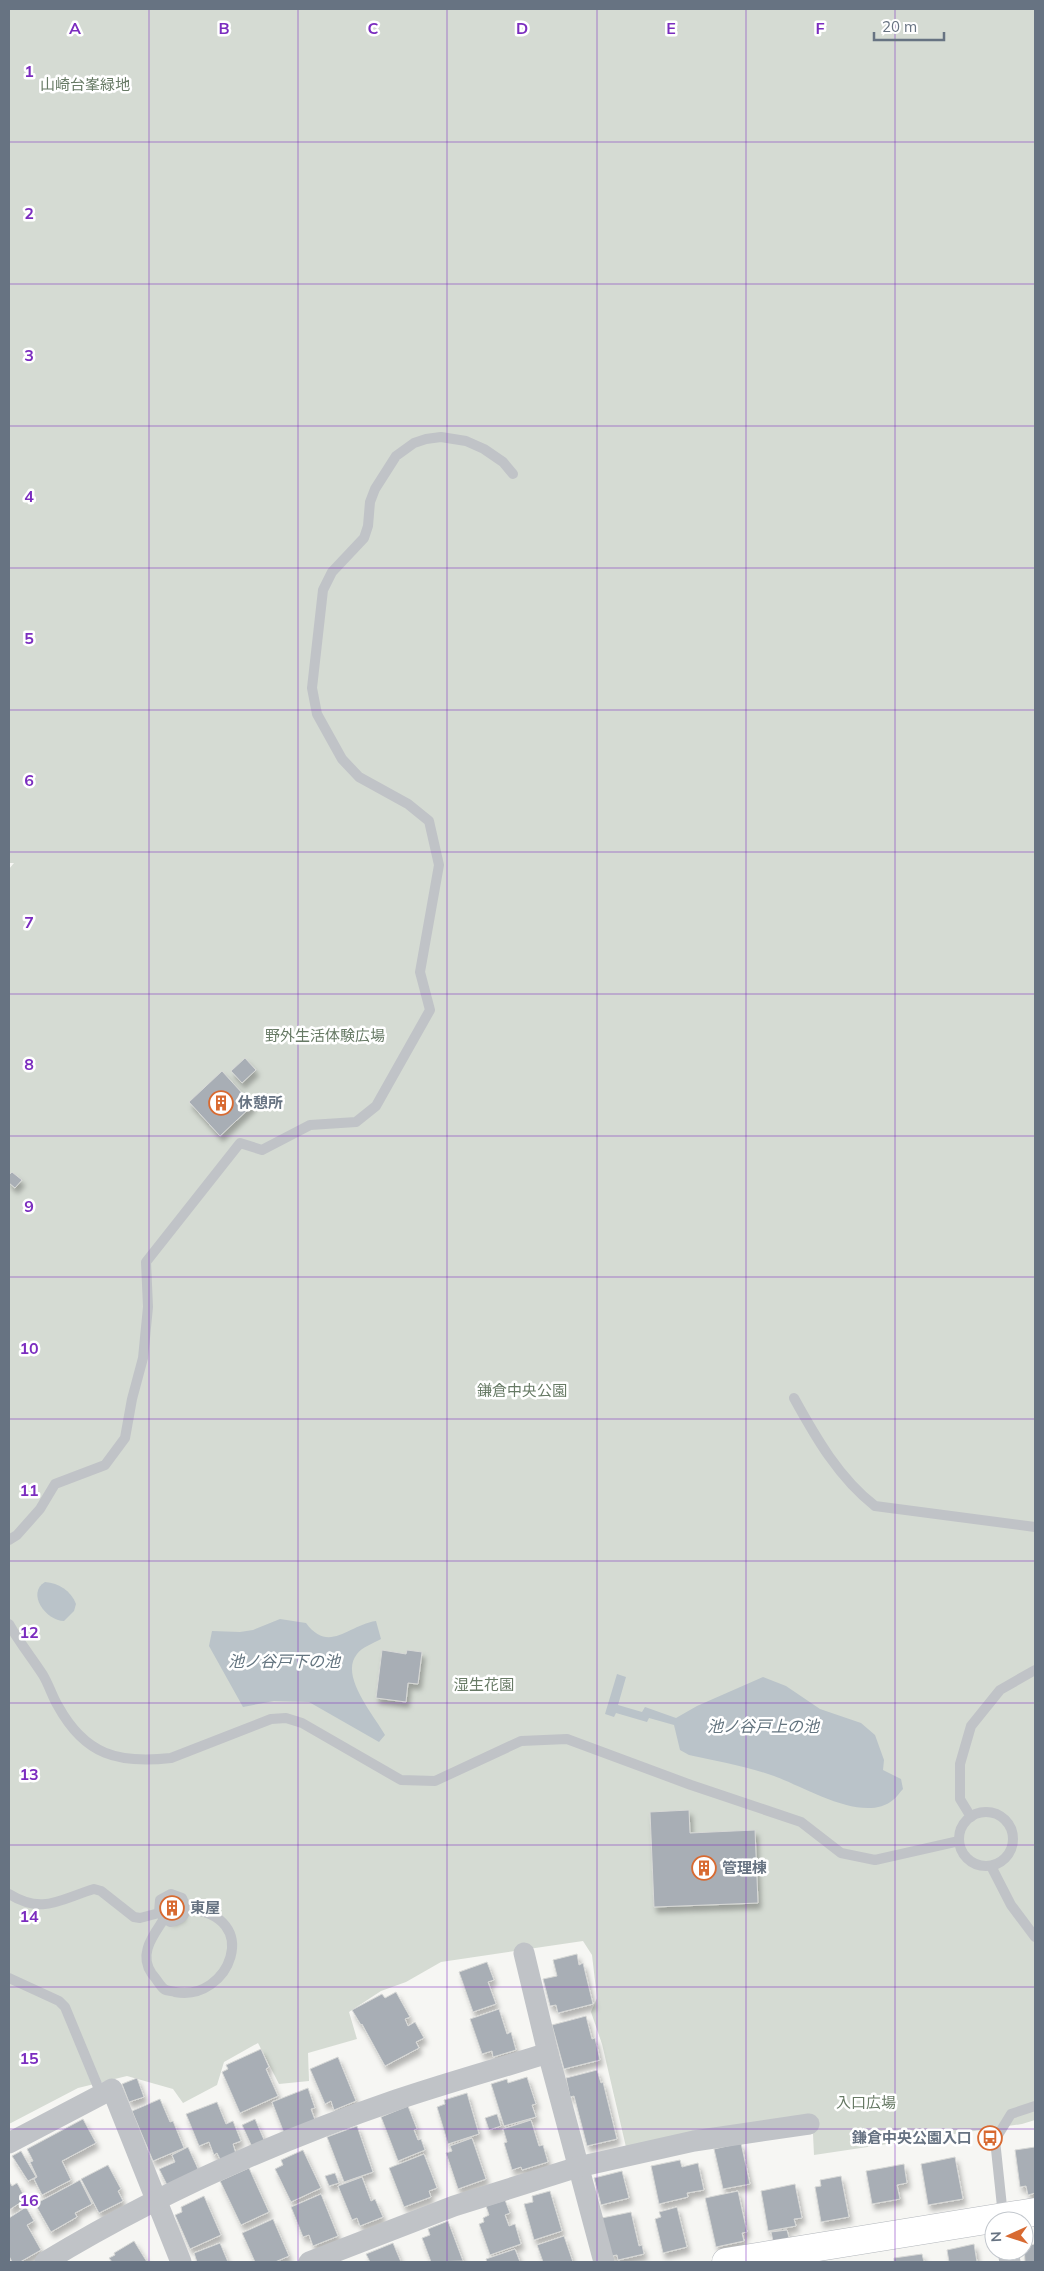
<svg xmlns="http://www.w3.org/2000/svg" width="1044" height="2271" font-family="Mulish,'Noto Sans JP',sans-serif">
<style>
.green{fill:#d5dbd3}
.water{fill:#bac3c9}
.building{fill:#a8aeb5;stroke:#d7d8d6;filter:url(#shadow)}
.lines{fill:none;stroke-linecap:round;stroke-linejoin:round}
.secondary-casing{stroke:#b2b6bb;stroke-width:29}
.lane{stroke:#c0c3c7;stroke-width:10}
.street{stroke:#c0c3c7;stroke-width:21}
.secondary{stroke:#fff;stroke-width:28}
.grid{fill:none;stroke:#7b2cbf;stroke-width:1;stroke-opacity:0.55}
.labels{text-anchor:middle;stroke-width:5;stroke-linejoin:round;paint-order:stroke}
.park-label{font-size:15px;fill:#677a65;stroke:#fff}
.poi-label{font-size:15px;font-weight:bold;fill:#677382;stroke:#fff;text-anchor:start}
.water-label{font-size:16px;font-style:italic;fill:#63747f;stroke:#fff}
.grid-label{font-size:16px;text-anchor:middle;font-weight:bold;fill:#7b2cbf;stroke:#fff;stroke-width:5;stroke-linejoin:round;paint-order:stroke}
</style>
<defs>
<filter id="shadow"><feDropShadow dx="3" dy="5.5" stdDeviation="2.5" flood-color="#0004"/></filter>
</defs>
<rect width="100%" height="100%" fill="#f6f6f3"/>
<!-- green -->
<polygon class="green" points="9,9 1035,9 1035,2120 1022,2124 814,2155 813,2134 626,2147 602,2044 591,2012 597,1998 592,1955 583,1941 441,1962 406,1982 381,1991 349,2012 357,2039 308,2053 309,2081 279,2084 258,2043 224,2062 217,2085 183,2103 173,2089 127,2076 78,2088 9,2124 9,869 14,863 9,863"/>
<!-- water -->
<g class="water">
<path d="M 45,1582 C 59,1583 71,1591 76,1604 L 74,1611 L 64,1621 C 46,1621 26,1593 45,1582 Z"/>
<path d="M 280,1619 L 306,1623 C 329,1654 348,1625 376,1621 L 381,1639 C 374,1643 362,1647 357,1654 C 339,1676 374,1715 385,1735 L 379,1742 L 309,1702 L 274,1701 L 243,1707 L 209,1646 L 212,1631 L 240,1632 L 253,1630 Z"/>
<path d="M 617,1674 L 626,1677 L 618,1705 L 642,1712 L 645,1707 L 676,1718 L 697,1706 L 763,1677 L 786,1686 L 820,1709 L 861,1723 L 875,1735 L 884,1760 L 883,1770 L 901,1779 L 903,1789 C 900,1792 897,1797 893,1800 C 863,1825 802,1785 771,1775 C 745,1766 716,1761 689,1755 L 680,1750 L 674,1725 L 649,1718 L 647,1722 L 616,1713 L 614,1717 L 605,1714 Z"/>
</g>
<!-- building -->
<g class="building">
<polygon points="245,1058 256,1070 242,1083 231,1071"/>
<polygon points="222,1071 253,1105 220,1136 189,1102"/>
<polygon points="12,1172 22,1180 15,1188 9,1183 9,1175"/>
<polygon points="382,1650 406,1654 407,1650 422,1652 418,1684 408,1683 406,1702 376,1698"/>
<polygon points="689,1810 690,1833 755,1830 758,1903 654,1907 650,1812"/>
<polygon points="173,1896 182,1903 182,1915 171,1920 161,1912 163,1900"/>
<polygon points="577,1954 579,1965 583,1963 593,2004 558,2013 556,2005 550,2006 543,1979 557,1976 553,1960"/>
<polygon points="487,1962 494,1980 488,1982 496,2004 473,2012 459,1972"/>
<polygon points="396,1992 410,2017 405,2019 408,2026 415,2022 424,2038 416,2042 419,2048 385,2066 362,2024 361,2025 352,2010 382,1994 385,1998"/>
<polygon points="499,2009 507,2034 511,2032 516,2050 493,2057 492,2051 482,2054 470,2019"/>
<polygon points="586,2016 592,2039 595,2038 600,2060 564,2069 552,2025"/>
<polygon points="261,2049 269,2067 266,2069 278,2096 240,2113 222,2072 228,2069 226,2065"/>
<polygon points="338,2057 356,2101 334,2110 331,2101 325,2104 310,2069"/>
<polygon points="597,2070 601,2083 603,2082 617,2139 587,2146 574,2096 570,2097 566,2078"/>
<polygon points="527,2077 536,2104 532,2105 536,2117 504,2126 491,2084 507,2079 508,2083"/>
<polygon points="137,2078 144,2097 129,2102 122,2084"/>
<polygon points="308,2088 315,2108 311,2109 315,2120 284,2133 272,2102"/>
<polygon points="467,2093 479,2134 448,2144 437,2107 445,2104 444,2100"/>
<polygon points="160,2099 170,2122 173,2121 184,2148 153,2161 132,2111"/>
<polygon points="217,2102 226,2124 233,2121 241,2141 233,2144 236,2154 221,2161 217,2153 214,2155 209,2142 199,2146 186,2114"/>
<polygon points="408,2106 417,2129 414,2130 418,2140 421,2139 425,2150 398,2161 381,2117"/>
<polygon points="497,2114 501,2126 489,2130 485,2118"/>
<polygon points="83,2119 96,2143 62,2161 71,2180 42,2195 34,2179 37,2177 30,2162 33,2161 27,2149"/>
<polygon points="255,2119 265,2142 252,2147 242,2125"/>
<polygon points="531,2120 539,2146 543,2145 548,2162 522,2170 521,2167 512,2170 504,2143 507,2142 503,2129"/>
<polygon points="357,2126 373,2172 344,2182 327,2137"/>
<polygon points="472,2138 486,2179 458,2189 446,2153 452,2151 450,2146"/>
<polygon points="741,2143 750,2184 723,2189 714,2149"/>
<polygon points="188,2147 199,2171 167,2185 159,2169 175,2162 172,2155"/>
<polygon points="1035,2147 1035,2193 1028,2195 1026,2186 1020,2187 1015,2150"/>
<polygon points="303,2150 321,2188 291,2202 275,2169 283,2165 281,2160"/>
<polygon points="21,2151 36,2177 28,2181 12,2156"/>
<polygon points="424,2154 437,2188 429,2191 431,2197 404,2207 389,2168"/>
<polygon points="955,2157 963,2199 928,2205 921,2164"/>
<polygon points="680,2160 682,2167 698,2163 704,2190 687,2193 688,2197 659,2204 651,2166"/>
<polygon points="904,2164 907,2183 897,2185 900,2199 872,2204 866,2171"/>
<polygon points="108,2165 121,2189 118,2191 123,2201 99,2213 81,2179"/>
<polygon points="249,2168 269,2212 241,2225 220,2181"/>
<polygon points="622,2171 629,2198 601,2205 594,2178"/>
<polygon points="335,2173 339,2183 329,2186 325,2176"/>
<polygon points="841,2176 849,2217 821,2222 815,2187 821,2186 820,2180"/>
<polygon points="362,2177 371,2201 375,2199 383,2217 360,2226 357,2218 352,2220 338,2186"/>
<polygon points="80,2180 92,2204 75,2213 77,2217 51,2232 35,2204"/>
<polygon points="9,2181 12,2186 17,2183 26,2199 9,2210"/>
<polygon points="795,2184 802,2218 794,2219 796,2226 768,2231 761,2191"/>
<polygon points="550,2191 562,2231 534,2240 524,2204 533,2202 532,2196"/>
<polygon points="738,2191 747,2232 742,2233 744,2241 716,2247 705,2198"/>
<polygon points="321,2194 338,2236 313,2246 309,2235 303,2237 291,2207"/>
<polygon points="204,2196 221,2235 190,2249 175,2215 182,2212 181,2207"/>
<polygon points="505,2200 510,2213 505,2215 509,2226 515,2224 521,2244 490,2255 479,2224 484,2222 483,2218 489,2215 486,2206"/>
<polygon points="26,2207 34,2221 27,2225 41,2250 20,2262 12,2262 9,2256 9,2218"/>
<polygon points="677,2207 687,2247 663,2253 655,2219 661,2217 659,2212"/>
<polygon points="631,2212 639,2246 642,2245 644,2254 618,2260 617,2255 611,2256 602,2218"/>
<polygon points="273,2219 289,2256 275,2262 255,2262 242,2233"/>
<polygon points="448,2221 463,2261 431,2262 422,2238 430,2235 428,2229"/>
<polygon points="787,2230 789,2238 773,2241 771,2232"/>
<polygon points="564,2236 573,2262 543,2262 537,2245"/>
<polygon points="134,2241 147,2262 112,2262 109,2258 115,2255 114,2253"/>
<polygon points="220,2243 228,2262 197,2262 194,2253"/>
<polygon points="393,2243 401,2262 370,2262 366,2254"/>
<polygon points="974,2244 977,2262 949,2262 947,2250"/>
<polygon points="1035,2244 1035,2262 1025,2262 1024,2246"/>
<polygon points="515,2249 520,2262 487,2262 486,2259"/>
<polygon points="922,2254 924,2262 894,2262 894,2258"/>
</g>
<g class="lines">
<!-- secondary casing -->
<g class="secondary-casing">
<polyline id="secondary" points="726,2262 1035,2212"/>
</g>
<!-- lane -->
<g class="lane">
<path d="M 794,1398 C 816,1438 839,1478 875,1506 L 1035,1527"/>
<polyline points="9,1540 17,1535 40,1509 55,1484 105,1465 125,1438 132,1399 143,1358 148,1307 146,1262 240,1143 262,1150 310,1125 356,1122 376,1106 430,1010 420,972 439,865 429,821 408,804 359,777 342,759 317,714 312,688 323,590 332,572 364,538 368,526 370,502 375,489 396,456 414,443 426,439 441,437 466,441 484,449 503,462 513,474"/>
<path d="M 9,1624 C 19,1642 32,1658 43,1675 C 49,1685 52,1696 58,1706 C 85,1755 118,1764 171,1758 L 271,1719 L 286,1718 L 302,1723 L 401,1780 L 435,1781 L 521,1741 L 567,1739 L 691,1785 L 801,1822 L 841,1853 L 875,1860 L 959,1841"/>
<circle cx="986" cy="1839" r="27"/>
<polyline points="971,1817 960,1799 960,1764 971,1726 1000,1690 1035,1670"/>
<polyline points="991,1866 1011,1905 1035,1937"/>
<path d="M 9,1894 C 43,1915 60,1899 94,1889 L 101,1891 L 134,1917 L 140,1918 L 159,1913"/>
<path d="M 164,1919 C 153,1936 138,1954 152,1974 C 156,1978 160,1986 164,1989 C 167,1991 172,1991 175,1992 C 229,2003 265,1915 187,1909 C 183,1918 179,1920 170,1922 L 159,1913 L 160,1900 L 171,1894 L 182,1898 L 187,1909"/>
<polyline points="9,1978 59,2001 65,2007 101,2094"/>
<polyline points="1003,2216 995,2140 1011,2114 1035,2106"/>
</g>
<!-- street -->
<g class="street">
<polyline points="524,1953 548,2053 604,2262"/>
<polyline points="9,2143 112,2089 181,2262"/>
<polyline points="1008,2251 1010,2262"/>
<path d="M 45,2262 C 155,2195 274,2142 396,2100 C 446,2083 497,2069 548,2053"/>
<polyline points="309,2262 454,2206 578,2167 694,2141 809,2124"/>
</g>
<!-- secondary -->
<use href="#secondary" class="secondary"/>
</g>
<!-- grid -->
<path class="grid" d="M 149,9 L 149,2262M 298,9 L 298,2262M 447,9 L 447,2262M 597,9 L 597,2262M 746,9 L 746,2262M 895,9 L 895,2262M 9,142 L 1035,142M 9,284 L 1035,284M 9,426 L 1035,426M 9,568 L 1035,568M 9,710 L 1035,710M 9,852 L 1035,852M 9,994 L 1035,994M 9,1136 L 1035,1136M 9,1277 L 1035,1277M 9,1419 L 1035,1419M 9,1561 L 1035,1561M 9,1703 L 1035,1703M 9,1845 L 1035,1845M 9,1987 L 1035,1987M 9,2129 L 1035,2129"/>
<!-- icons -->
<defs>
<g id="building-ring" transform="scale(1.25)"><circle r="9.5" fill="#fff" stroke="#d86a31" stroke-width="1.5"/><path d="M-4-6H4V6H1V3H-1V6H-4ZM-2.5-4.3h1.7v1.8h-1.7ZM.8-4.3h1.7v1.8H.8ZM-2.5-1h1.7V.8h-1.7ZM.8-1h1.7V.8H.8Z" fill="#d86a31"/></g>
<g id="bus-ring" transform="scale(1.25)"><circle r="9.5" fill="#fff" stroke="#d86a31" stroke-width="1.5"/><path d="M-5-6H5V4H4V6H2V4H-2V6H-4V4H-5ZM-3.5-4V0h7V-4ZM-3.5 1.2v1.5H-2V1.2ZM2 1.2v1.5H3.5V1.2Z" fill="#d86a31"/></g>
</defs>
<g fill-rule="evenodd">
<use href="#building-ring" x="221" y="1103"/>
<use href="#building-ring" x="704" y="1868"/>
<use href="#building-ring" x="172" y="1908"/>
<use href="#bus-ring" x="990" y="2138"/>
</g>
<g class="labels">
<!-- park labels -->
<g class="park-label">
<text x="85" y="90">山崎台峯緑地</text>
<text x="325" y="1041">野外生活体験広場</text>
<text x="522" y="1396">鎌倉中央公園</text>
<text x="484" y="1690">湿生花園</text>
<text x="866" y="2108">入口広場</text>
</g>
<!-- poi labels -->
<g class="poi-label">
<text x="238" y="1108">休憩所</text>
<text x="722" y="1873">管理棟</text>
<text x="190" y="1913">東屋</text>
<text x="972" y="2143" text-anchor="end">鎌倉中央公園入口</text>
</g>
<!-- water labels -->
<g class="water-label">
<text x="284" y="1667">池ノ谷戸下の池</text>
<text x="763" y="1732">池ノ谷戸上の池</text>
</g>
</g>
<g class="grid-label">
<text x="75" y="34">A</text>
<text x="224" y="34">B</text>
<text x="373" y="34">C</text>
<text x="522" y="34">D</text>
<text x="671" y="34">E</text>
<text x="820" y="34">F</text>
<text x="29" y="77">1</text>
<text x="29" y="219">2</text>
<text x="29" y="361">3</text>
<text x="29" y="502">4</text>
<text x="29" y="644">5</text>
<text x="29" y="786">6</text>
<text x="29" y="928">7</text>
<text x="29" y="1070">8</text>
<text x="29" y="1212">9</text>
<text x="29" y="1354">10</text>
<text x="29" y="1496">11</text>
<text x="29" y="1638">12</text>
<text x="29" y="1780">13</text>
<text x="29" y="1922">14</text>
<text x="29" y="2064">15</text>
<text x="29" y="2206">16</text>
</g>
<!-- border -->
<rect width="1044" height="2271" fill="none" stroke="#677382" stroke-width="20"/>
<!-- north arrow -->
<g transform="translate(1009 2236) rotate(267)"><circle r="24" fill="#ffffff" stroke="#c2c7cd"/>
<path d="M0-4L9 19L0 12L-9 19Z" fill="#d86a31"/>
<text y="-8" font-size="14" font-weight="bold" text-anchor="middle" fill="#677382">N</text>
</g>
<!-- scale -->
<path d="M874 32v8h70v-8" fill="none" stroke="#677382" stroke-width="2.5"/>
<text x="882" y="32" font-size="15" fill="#677382" stroke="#ffffff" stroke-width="4" paint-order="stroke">20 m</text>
</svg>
